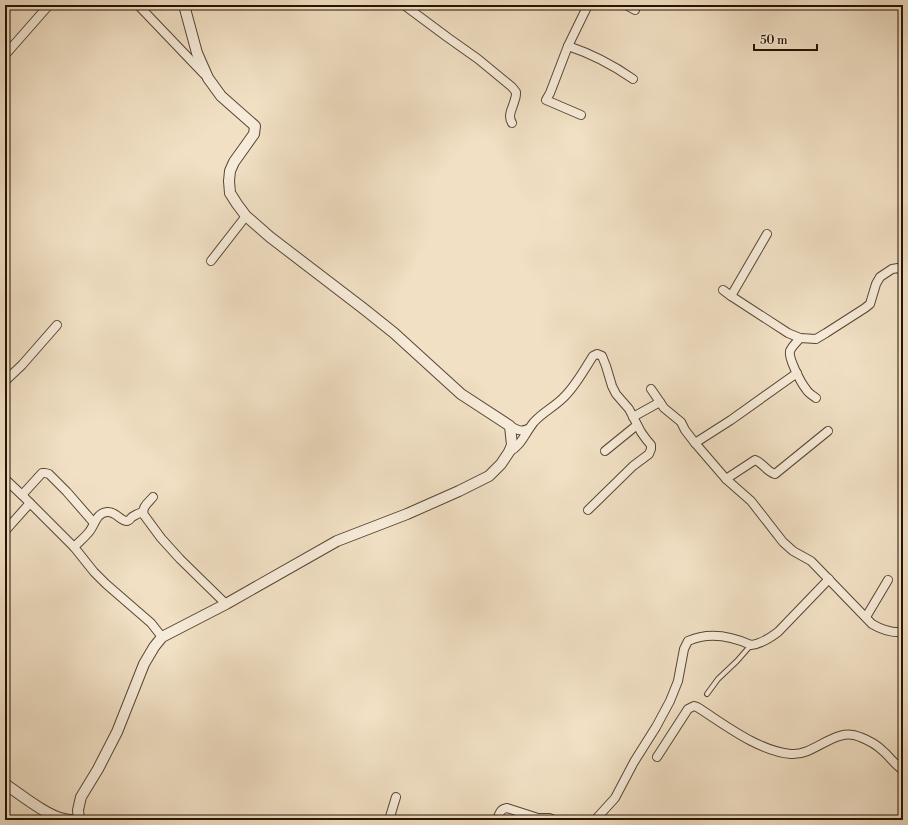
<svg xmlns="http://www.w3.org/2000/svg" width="908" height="825" font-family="'Libre Bodoni',serif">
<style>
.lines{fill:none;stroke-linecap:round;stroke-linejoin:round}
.service-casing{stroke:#574631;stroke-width:6}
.minor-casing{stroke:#574631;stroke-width:10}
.tertiary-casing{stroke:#574631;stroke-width:12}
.service{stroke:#f6ebd9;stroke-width:4}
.minor{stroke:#f6ebd9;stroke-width:8}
.tertiary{stroke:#f6ebd9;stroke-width:10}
</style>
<rect width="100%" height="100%" fill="#f1e0c4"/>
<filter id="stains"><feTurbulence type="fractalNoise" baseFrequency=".005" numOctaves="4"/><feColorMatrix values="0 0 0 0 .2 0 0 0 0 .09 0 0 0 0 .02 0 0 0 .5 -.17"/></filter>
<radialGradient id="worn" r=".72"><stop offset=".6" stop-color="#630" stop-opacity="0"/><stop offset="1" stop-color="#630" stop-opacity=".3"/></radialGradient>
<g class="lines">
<!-- service casing -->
<g class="service-casing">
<polyline id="service" points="707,694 718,679 737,661 751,645"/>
</g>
<!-- minor casing -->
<g class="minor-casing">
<g id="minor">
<polyline points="138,5 204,74"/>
<path d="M 404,5 L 447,37 L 478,59 L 512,87 L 516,92 C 516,95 516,97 515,99 C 513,108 507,115 512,123"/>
<polyline points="626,5 635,10"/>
<path d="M 568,46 C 592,54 613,65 633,79"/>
<polyline points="5,55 49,5"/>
<polyline points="581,115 546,100 550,93 568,46 588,5"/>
<polyline points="211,261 246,216"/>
<polyline points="723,290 731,296 788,333 800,338 816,339 826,333 865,308 870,304 876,284 880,277 892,269 898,268 903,271"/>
<polyline points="731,296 767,234"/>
<path d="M 800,338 C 797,342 792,346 790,351 C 788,358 801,383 806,389 C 808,393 812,395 816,398"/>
<polyline points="5,381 22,365 57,325"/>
<path d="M 651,389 L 664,408 L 681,422 L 685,430 L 695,443 L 726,479 L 751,501 L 783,542 L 793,551 L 811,561 L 872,624 C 882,630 892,633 903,632"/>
<polyline points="633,417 660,402"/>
<path d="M 510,426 C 518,430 520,432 528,429"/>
<polyline points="695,443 731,420 797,373"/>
<polyline points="605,451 637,425"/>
<path d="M 509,452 C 522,445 525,433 534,422 C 543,412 554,407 563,398 C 575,387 584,370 593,356 L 597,354 L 602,356 L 606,366 L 612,386 L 616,394 L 629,409 L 641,432 L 646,439 L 651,445 L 651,449 L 649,454 L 633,466 L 588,510"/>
<polyline points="5,479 22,495 74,547 94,572 106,584 151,623 162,637"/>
<path d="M 726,479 L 755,460 C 763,463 767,472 775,474 L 828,431"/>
<polyline points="22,495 42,473 45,473 49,474 67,492 94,523"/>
<path d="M 153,497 C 149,502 141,507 144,515 L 161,538 L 180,559 L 226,604"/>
<polyline points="5,531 30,503"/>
<path d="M 74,547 C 79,542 85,537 89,532 C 95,525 96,513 107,512 C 116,511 120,521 127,521 C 129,521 130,519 132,517 C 135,515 139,513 143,512"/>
<polyline points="866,617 888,580"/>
<path d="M 657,757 L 688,709 L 694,706 L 697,707 C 724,724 758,751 791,754 C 815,756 835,726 860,737 C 868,740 877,745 883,751 C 890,757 895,765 903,770"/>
<polyline points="389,820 396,797"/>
<path d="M 497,820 C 499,814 500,809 507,808 L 538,818 L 549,818 L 554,820"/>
<path d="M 595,820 L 615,798 L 634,762 L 656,727 L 670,701 L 678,681 L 684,649 L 688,641 C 708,632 731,636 751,645 C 761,644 770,638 778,632 L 829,579"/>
</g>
</g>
<!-- tertiary casing -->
<g class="tertiary-casing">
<g id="tertiary">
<path d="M 5,784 C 20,794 47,816 64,819 C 67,820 71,820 74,820"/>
<polyline points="79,820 78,810 81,797 98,769 117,732 144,664 154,647 162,637 226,604 337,541 407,514 459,491 489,476 501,464 509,452 512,445 510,426 461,394 394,333 364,309 270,237 246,216 237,204 230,193 229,181 230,171 234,162 254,134 255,126 221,96 208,78 197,53 184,5"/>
</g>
</g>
<!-- service -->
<use href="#service" class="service"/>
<!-- minor -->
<use href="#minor" class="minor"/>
<!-- tertiary -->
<use href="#tertiary" class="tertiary"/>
</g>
<!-- margin -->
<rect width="908" height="825" fill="none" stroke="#f1e0c4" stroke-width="20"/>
<rect x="6" y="6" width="896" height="813" fill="none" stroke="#241300" stroke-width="2"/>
<rect x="10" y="10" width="888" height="805" fill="none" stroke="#241300"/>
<!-- scale -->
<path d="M754 44v6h63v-6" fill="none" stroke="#241300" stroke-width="2"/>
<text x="760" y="44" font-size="12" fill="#241300" stroke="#f6ebd9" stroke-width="3" paint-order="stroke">50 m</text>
<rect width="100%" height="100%" filter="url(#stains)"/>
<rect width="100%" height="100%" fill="url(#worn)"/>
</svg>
